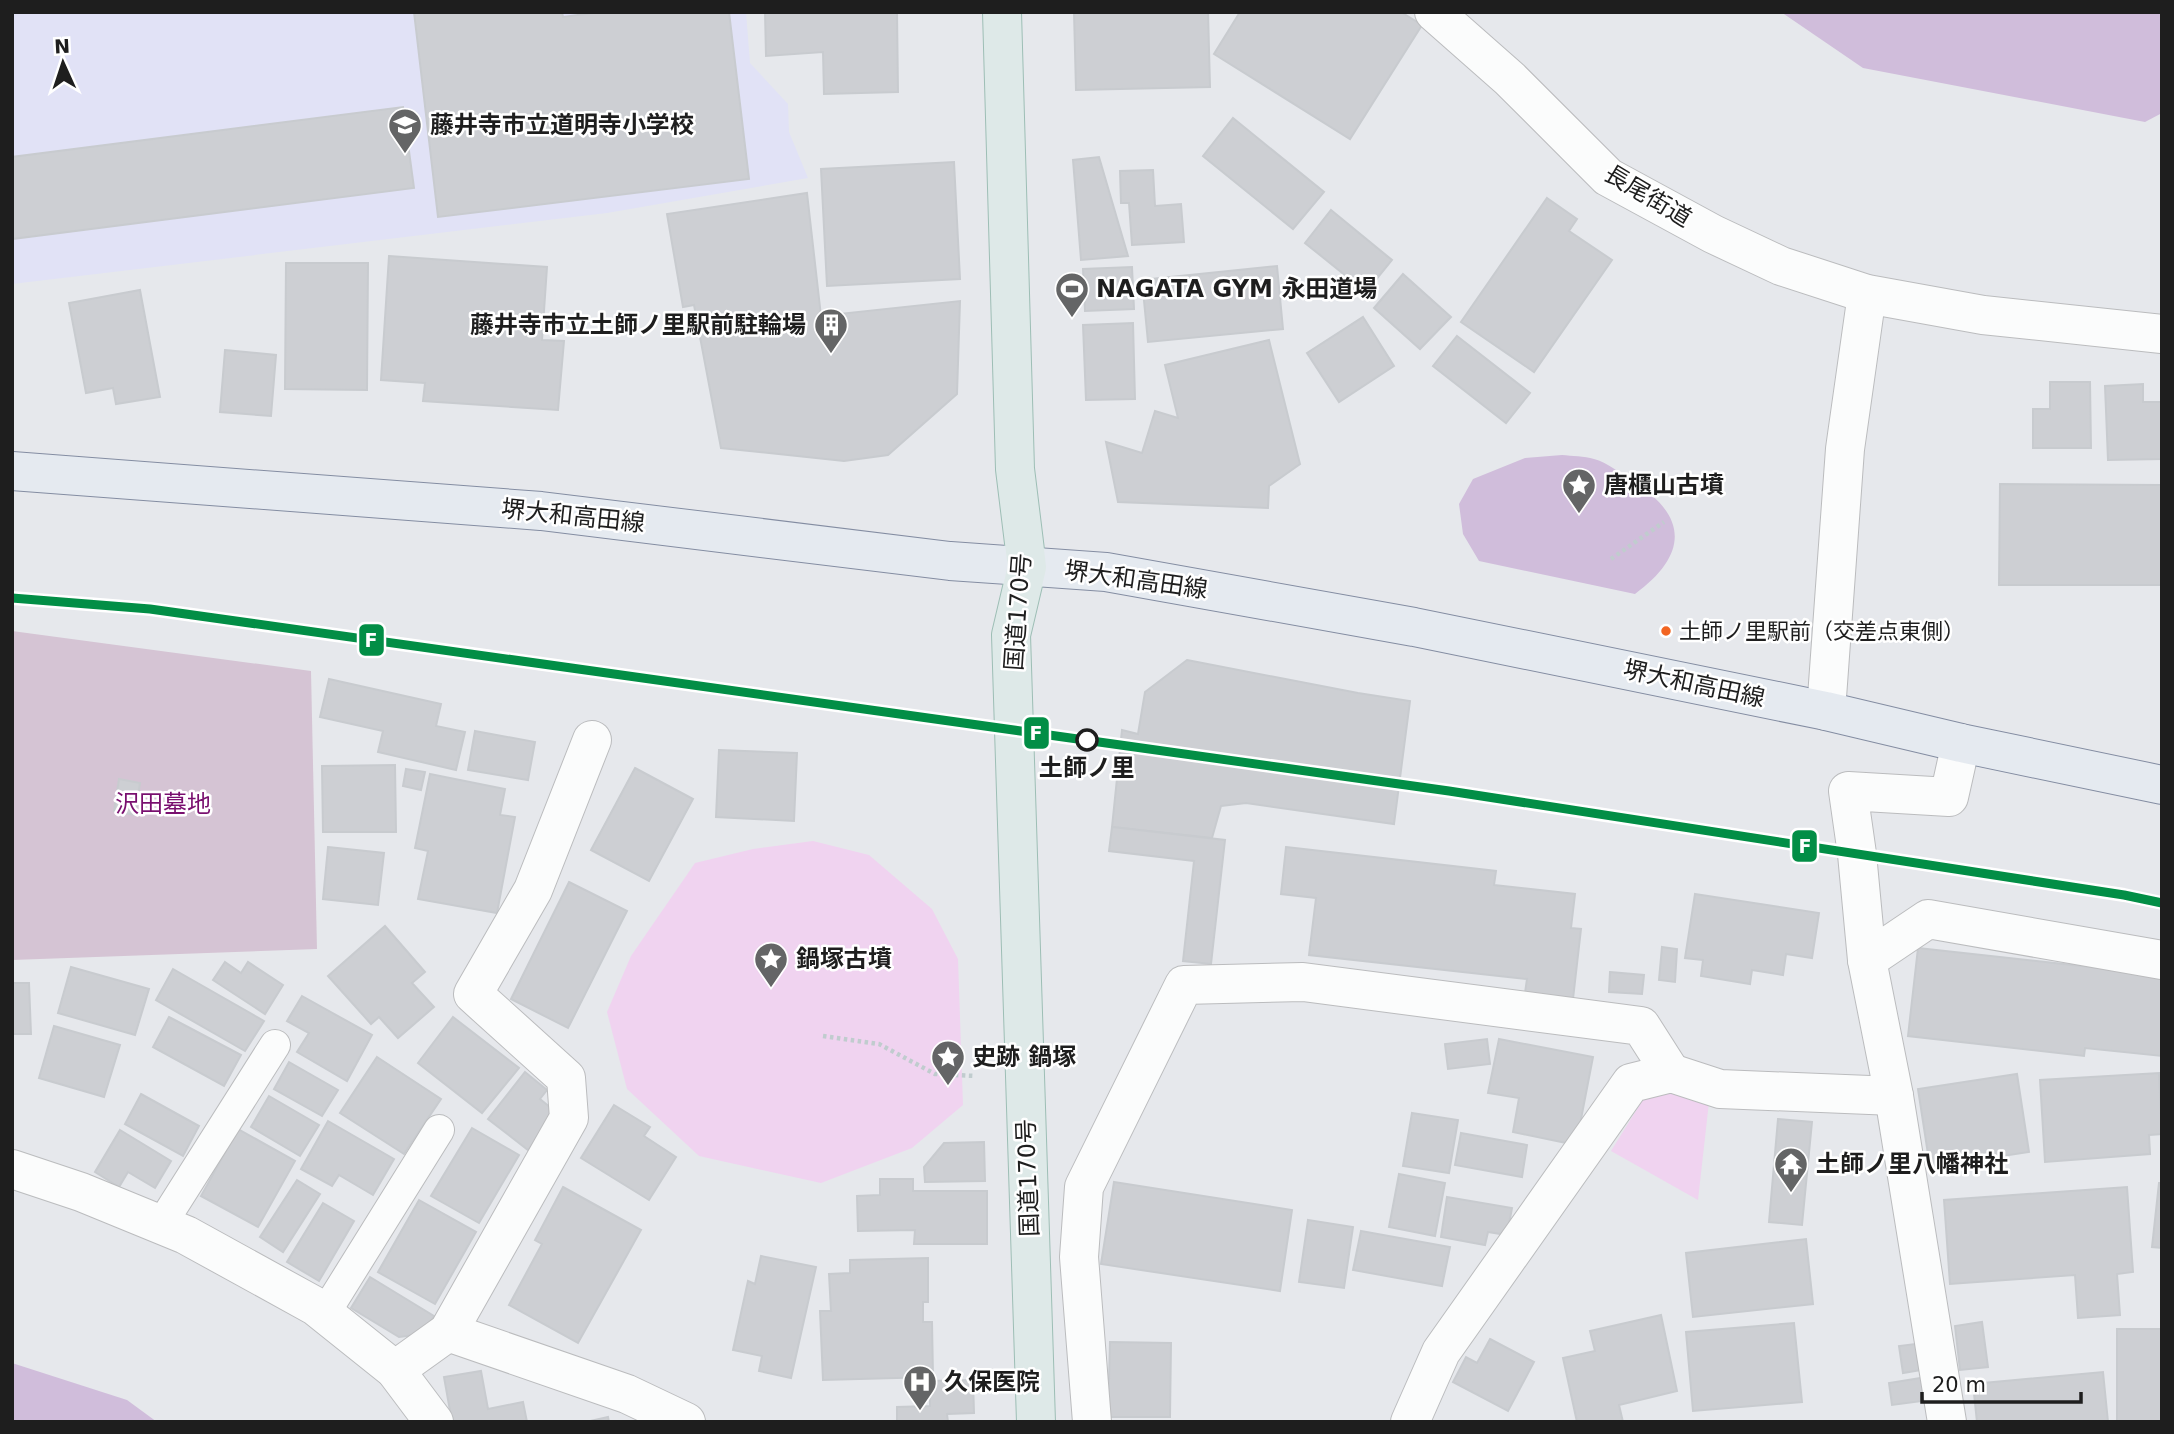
<svg xmlns="http://www.w3.org/2000/svg" width="2174" height="1434" font-family="'DejaVu Sans','Noto Sans JP',sans-serif">
<style>
.education{fill:#e1e2f6}
.forest{fill:#d0bddb}
.cemetery{fill:#d5c4d4}
.park{fill:#f0d3f0}
.building{fill:#cdcfd3;stroke:#c8cbcf;stroke-width:2}
.lines{fill:none;stroke-linecap:round;stroke-linejoin:round}
.lane-casing{stroke:#bbbcbe;stroke-width:32}
.street-casing{stroke:#bbbcbe;stroke-width:40}
.primary-casing{stroke:#848da2;stroke-width:40}
.highway-casing{stroke:#9dbeb5;stroke-width:40}
.path{stroke:#c0ccce;stroke-width:4.5;stroke-dasharray:3.5 3.5;stroke-linecap:butt}
.lane{stroke:#fbfcfc;stroke-width:30}
.street{stroke:#fbfcfc;stroke-width:38}
.primary{stroke:#e5eaf0;stroke-width:38}
.highway{stroke:#dee9e8;stroke-width:38}
.rail-1-casing{stroke:#fff;stroke-width:14}
.rail-1{stroke:#028e46;stroke-width:9}
.bus-dot{fill:#f26522;stroke:#fff;stroke-width:2.5}
.stop-dot{fill:#fff;stroke:#1e1e1e;stroke-width:3.5}
.labels{text-anchor:middle;stroke-width:5;stroke-linejoin:round;paint-order:stroke}
.bus-label{font-size:22px;fill:#1e1e1e;stroke:#fff;text-anchor:start}
.poi-label{font-size:24px;font-weight:bold;fill:#1e1e1e;stroke:#fff;text-anchor:start}
.street-label{font-size:24px;fill:#1e1e1e;stroke:#fff}
.stop-label{font-size:24px;font-weight:bold;fill:#1e1e1e;stroke:#fff}
.park-label{font-size:24px;fill:#790f6f;stroke:#fff}
.line-badge{stroke:#fff;stroke-width:2.5}
.badge-label{font-size:19px;text-anchor:middle;font-weight:bold;fill:#fff}
</style>
<rect width="100%" height="100%" fill="#e6e8ec"/>
<!-- education -->
<polygon class="education" points="12,12 746,12 750,63 788,104 789,132 808,178 607,213 12,284"/>
<!-- forest -->
<g class="forest">
<polygon points="1781,12 2162,12 2162,113 2145,122 1863,68"/>
<path d="M 1562,455 C 1572,456 1584,456 1594,459 C 1607,462 1621,474 1632,481 C 1689,516 1688,555 1635,594 L 1479,561 L 1463,534 L 1459,504 L 1473,479 L 1525,458 Z"/>
<polygon points="12,1363 127,1400 157,1422 12,1422"/>
</g>
<!-- cemetery -->
<polygon class="cemetery" points="12,631 311,671 317,949 12,960"/>
<!-- park -->
<g class="park">
<polygon points="813,841 869,855 932,909 958,959 963,1105 912,1148 821,1183 699,1156 627,1089 607,1012 631,956 695,863 753,849"/>
<polygon points="1678,1082 1709,1102 1698,1200 1611,1151 1644,1098"/>
</g>
<!-- building -->
<g class="building">
<polygon points="414,12 562,12 563,17 600,12 729,12 749,179 438,217"/>
<polygon points="765,12 897,12 898,92 824,94 823,52 766,56"/>
<polygon points="1074,12 1208,12 1210,87 1076,90"/>
<polygon points="1240,12 1401,12 1422,25 1350,139 1214,54"/>
<polygon points="403,107 414,188 12,239 12,157"/>
<polygon points="1233,118 1324,192 1293,229 1203,156"/>
<polygon points="1099,157 1128,256 1081,260 1073,160"/>
<polygon points="954,162 960,279 827,286 821,169"/>
<polygon points="1153,170 1155,206 1181,204 1184,242 1132,245 1129,203 1121,203 1120,171"/>
<polygon points="807,193 821,316 960,301 957,394 888,455 844,461 721,448 694,305 683,307 667,214"/>
<polygon points="1547,198 1577,219 1569,231 1612,260 1534,372 1461,322"/>
<polygon points="1331,210 1392,260 1366,292 1305,243"/>
<polygon points="389,256 547,267 542,340 564,341 558,410 423,401 425,383 381,380"/>
<polygon points="286,263 368,263 367,390 285,389"/>
<polygon points="1277,266 1283,329 1148,342 1142,280"/>
<polygon points="1132,267 1134,309 1085,311 1083,269"/>
<polygon points="1403,274 1451,317 1420,349 1374,308"/>
<polygon points="140,290 160,397 116,404 113,388 86,393 69,303"/>
<polygon points="1363,317 1394,366 1339,402 1307,353"/>
<polygon points="1133,323 1135,399 1086,400 1083,325"/>
<polygon points="1457,336 1530,393 1506,423 1433,366"/>
<polygon points="1269,340 1300,464 1269,486 1268,508 1118,502 1106,442 1142,453 1155,411 1178,418 1165,365"/>
<polygon points="225,350 276,355 271,416 220,412"/>
<polygon points="2050,382 2090,382 2091,448 2033,448 2033,409 2050,409"/>
<polygon points="2143,384 2143,402 2162,402 2162,459 2108,460 2105,386"/>
<polygon points="2000,484 2162,485 2162,585 1999,585"/>
<polygon points="1187,660 1358,693 1410,701 1394,824 1246,803 1221,806 1212,838 1112,827 1122,730 1138,734 1145,692"/>
<polygon points="329,679 441,704 436,726 465,732 456,770 378,752 383,731 320,717"/>
<polygon points="475,731 535,742 528,780 468,770"/>
<polygon points="719,750 797,753 794,821 716,817"/>
<polygon points="395,765 396,832 323,832 322,766"/>
<polygon points="635,768 693,799 649,881 591,850"/>
<polygon points="406,769 425,772 421,790 403,786"/>
<polygon points="430,774 505,789 500,815 515,817 497,913 418,899 428,851 415,848"/>
<polygon points="119,779 140,783 135,815 114,811"/>
<polygon points="1112,827 1225,840 1211,964 1183,961 1194,861 1109,851"/>
<polygon points="328,847 384,853 378,905 323,899"/>
<polygon points="1286,847 1496,871 1494,885 1575,894 1571,928 1581,929 1573,999 1525,993 1527,979 1309,955 1316,898 1281,894"/>
<polygon points="569,882 627,911 568,1028 511,999"/>
<polygon points="1695,894 1819,913 1812,958 1786,954 1783,975 1752,970 1750,984 1701,976 1703,960 1685,958"/>
<polygon points="385,926 425,972 412,983 434,1007 398,1038 379,1017 371,1024 328,976"/>
<polygon points="1662,947 1677,949 1675,982 1659,980"/>
<polygon points="1918,948 2162,975 2162,1056 2085,1048 2084,1056 1908,1036"/>
<polygon points="225,962 241,973 248,962 283,985 265,1014 213,980"/>
<polygon points="71,967 149,989 135,1035 58,1013"/>
<polygon points="173,969 264,1021 245,1051 156,1000"/>
<polygon points="1610,972 1644,975 1642,994 1609,992"/>
<polygon points="12,983 29,983 31,1034 12,1034"/>
<polygon points="302,996 372,1035 347,1081 297,1052 309,1033 287,1021"/>
<polygon points="169,1017 241,1055 224,1086 153,1047"/>
<polygon points="453,1017 519,1068 482,1113 418,1063"/>
<polygon points="54,1026 120,1045 104,1097 39,1078"/>
<polygon points="1487,1039 1490,1064 1448,1069 1445,1044"/>
<polygon points="1499,1039 1593,1057 1576,1145 1513,1132 1519,1098 1488,1093"/>
<polygon points="377,1057 441,1099 404,1154 340,1113"/>
<polygon points="289,1062 338,1090 322,1116 274,1089"/>
<polygon points="525,1072 547,1090 540,1099 557,1113 528,1150 488,1119"/>
<polygon points="2159,1073 2162,1134 2149,1135 2150,1154 2045,1162 2040,1080"/>
<polygon points="2017,1074 2029,1152 1930,1167 1918,1089"/>
<polygon points="141,1094 199,1126 183,1156 125,1124"/>
<polygon points="269,1096 319,1125 300,1156 251,1127"/>
<polygon points="614,1105 650,1127 644,1136 676,1157 649,1200 581,1158"/>
<polygon points="1412,1113 1458,1120 1449,1173 1403,1166"/>
<polygon points="1778,1119 1812,1122 1802,1225 1769,1222"/>
<polygon points="328,1121 394,1159 373,1195 339,1175 332,1186 301,1169"/>
<polygon points="472,1128 519,1155 479,1223 431,1196"/>
<polygon points="238,1129 295,1161 258,1227 201,1196"/>
<polygon points="120,1130 171,1161 155,1188 128,1172 119,1187 95,1172"/>
<polygon points="1461,1133 1527,1145 1522,1177 1455,1165"/>
<polygon points="984,1142 985,1181 925,1182 924,1167 944,1143"/>
<polygon points="1399,1174 1445,1183 1435,1236 1389,1227"/>
<polygon points="880,1179 913,1179 913,1191 987,1191 987,1244 914,1244 915,1230 858,1231 857,1196 880,1195"/>
<polygon points="297,1180 320,1194 283,1252 260,1237"/>
<polygon points="1114,1182 1292,1210 1280,1291 1101,1264"/>
<polygon points="2159,1183 2162,1183 2162,1248 2152,1247"/>
<polygon points="563,1187 641,1230 578,1343 509,1305 542,1244 535,1240"/>
<polygon points="2127,1187 2133,1272 2117,1274 2120,1315 2078,1318 2075,1275 1950,1284 1944,1200"/>
<polygon points="1447,1197 1512,1208 1507,1235 1488,1232 1485,1245 1441,1237"/>
<polygon points="419,1200 476,1232 435,1304 378,1272"/>
<polygon points="323,1203 354,1221 319,1281 287,1262"/>
<polygon points="1308,1220 1353,1227 1344,1288 1299,1282"/>
<polygon points="1361,1231 1450,1247 1442,1286 1353,1270"/>
<polygon points="1806,1239 1813,1304 1693,1317 1686,1253"/>
<polygon points="761,1256 816,1267 791,1378 759,1371 762,1356 733,1350 748,1281 755,1284"/>
<polygon points="928,1258 928,1302 923,1302 923,1322 932,1322 933,1377 823,1380 820,1311 831,1311 829,1274 850,1273 850,1260"/>
<polygon points="370,1277 434,1316 423,1334 399,1337 351,1308"/>
<polygon points="1661,1315 1677,1391 1619,1405 1623,1422 1577,1422 1563,1358 1595,1351 1590,1331"/>
<polygon points="1982,1322 1988,1367 1960,1370 1955,1326"/>
<polygon points="1794,1323 1802,1402 1693,1411 1686,1332"/>
<rect x="2117" y="1329" width="45" height="93"/>
<polygon points="1490,1339 1534,1362 1508,1411 1453,1382 1466,1357 1477,1363"/>
<polygon points="1110,1342 1171,1343 1170,1417 1108,1417"/>
<polygon points="1923,1343 1927,1369 1903,1373 1899,1346"/>
<polygon points="481,1371 488,1409 523,1402 527,1422 452,1422 444,1377"/>
<polygon points="2103,1372 2108,1422 1977,1422 1973,1384"/>
<polygon points="1927,1377 1930,1400 1892,1405 1889,1383"/>
<polygon points="973,1380 974,1413 947,1414 948,1422 897,1422 897,1407 930,1406 930,1381"/>
<polygon points="608,1417 609,1422 586,1422"/>
</g>
<g class="lines">
<!-- lane casing -->
<g class="lane-casing">
<g id="lane">
<polyline points="161,1225 275,1045"/>
<polyline points="325,1313 439,1130"/>
</g>
</g>
<!-- street casing -->
<g class="street-casing">
<g id="street">
<polyline points="1434,12 1510,79 1608,177 1713,234 1781,266 1867,294 1983,315 2162,334"/>
<polyline points="1826,711 1845,449 1867,294"/>
<polyline points="1867,960 1928,919 2162,960"/>
<polyline points="12,1169 81,1192 186,1235 315,1306 395,1370 434,1422"/>
<polyline points="448,1332 627,1394 686,1422"/>
<polyline points="395,1370 448,1332 569,1118 566,1078 473,994 533,890 592,740"/>
<polyline points="1092,1422 1079,1257 1084,1187 1184,985 1303,982 1641,1026 1671,1073"/>
<polyline points="1410,1422 1441,1352 1631,1083 1671,1073 1720,1089 1894,1096"/>
<polyline points="1947,1422 1894,1096 1867,960 1857,854 1848,791 1949,797 1961,743"/>
</g>
</g>
<!-- primary casing -->
<g class="primary-casing">
<polyline id="primary" points="12,471 541,511 950,561 1106,572 1414,627 1826,711 1961,743 2162,785"/>
</g>
<!-- highway casing -->
<g class="highway-casing">
<polyline id="highway" points="1002,12 1015,469 1027,567 1011,635 1036,1422"/>
</g>
<!-- path -->
<g class="path">
<polyline points="1611,559 1664,522"/>
<polyline points="823,1036 879,1044 935,1074 975,1076"/>
</g>
<!-- lane -->
<use href="#lane" class="lane"/>
<!-- street -->
<use href="#street" class="street"/>
<!-- primary -->
<use href="#primary" class="primary"/>
<!-- highway -->
<use href="#highway" class="highway"/>
<!-- rail-1 casing -->
<g class="rail-1-casing">
<polyline id="rail-1" points="12,598 150,609 1449,791 2124,895 2162,903"/>
</g>
<!-- rail-1 -->
<use href="#rail-1" class="rail-1"/>
</g>
<!-- icons -->
<defs>
<g id="school-pin" transform="scale(1.75)"><path d="M0 17L-7.5 6A9.5 9.5 0 1 1 7.5 6Z" fill="#646566" stroke="#fff"/><path d="M0-5L7-2L0 1L-7-2ZM-4 1L0 2.5L4 1V4Q0 6-4 4Z" fill="#fff"/></g>
<g id="stadium-pin" transform="scale(1.75)"><path d="M0 17L-7.5 6A9.5 9.5 0 1 1 7.5 6Z" fill="#646566" stroke="#fff"/><path d="M0-5a6.5 5 0 1 0 0 10a6.5 5 0 1 0 0-10ZM-3.5-1.8h7v3.6h-7Z" fill="#fff"/></g>
<g id="building-pin" transform="scale(1.75)"><path d="M0 17L-7.5 6A9.5 9.5 0 1 1 7.5 6Z" fill="#646566" stroke="#fff"/><path d="M-4-6H4V6H1V3H-1V6H-4ZM-2.5-4.3h1.7v1.8h-1.7ZM.8-4.3h1.7v1.8H.8ZM-2.5-1h1.7V.8h-1.7ZM.8-1h1.7V.8H.8Z" fill="#fff"/></g>
<g id="sight-pin" transform="scale(1.75)"><path d="M0 17L-7.5 6A9.5 9.5 0 1 1 7.5 6Z" fill="#646566" stroke="#fff"/><path d="M0-6L1.8-2.2L6-1.7L2.9 1.2L3.7 5.4L0 3.3L-3.7 5.4L-2.9 1.2L-6-1.7L-1.8-2.2Z" fill="#fff"/></g>
<g id="temple-pin" transform="scale(1.75)"><path d="M0 17L-7.5 6A9.5 9.5 0 1 1 7.5 6Z" fill="#646566" stroke="#fff"/><path d="M0-6L5-2H3V0L6.5 2.5H4V6H1.5V3h-3V6H-4V2.5H-6.5L-3 0V-2H-5Z" fill="#fff"/></g>
<g id="hospital-pin" transform="scale(1.75)"><path d="M0 17L-7.5 6A9.5 9.5 0 1 1 7.5 6Z" fill="#646566" stroke="#fff"/><path d="M-5-5h3v3.5h4V-5h3V5h-3V1.5h-4V5h-3Z" fill="#fff"/></g>
</defs>
<g fill-rule="evenodd">
<use href="#school-pin" x="405" y="125"/>
<use href="#stadium-pin" x="1072" y="289"/>
<use href="#building-pin" x="831" y="325"/>
<use href="#sight-pin" x="1579" y="485"/>
<use href="#sight-pin" x="771" y="959"/>
<use href="#sight-pin" x="948" y="1057"/>
<use href="#temple-pin" x="1791" y="1164"/>
<use href="#hospital-pin" x="920" y="1382"/>
</g>
<!-- markers -->
<circle class="bus-dot" cx="1666" cy="631" r="6"/>
<circle class="stop-dot" cx="1087" cy="740" r="10"/>
<g class="labels">
<!-- bus labels -->
<g class="bus-label">
<text x="1679" y="639">土師ノ里駅前（交差点東側）</text>
</g>
<!-- poi labels -->
<g class="poi-label">
<text x="430" y="133">藤井寺市立道明寺小学校</text>
<text x="1096" y="297">NAGATA GYM 永田道場</text>
<text x="806" y="333" text-anchor="end">藤井寺市立土師ノ里駅前駐輪場</text>
<text x="1604" y="493">唐櫃山古墳</text>
<text x="796" y="967">鍋塚古墳</text>
<text x="972" y="1065">史跡 鍋塚</text>
<text x="1816" y="1172">土師ノ里八幡神社</text>
<text x="944" y="1390">久保医院</text>
</g>
<!-- street labels -->
<g class="street-label">
<text transform="translate(1648 196) rotate(31)" y="8">長尾街道</text>
<text transform="translate(573 516) rotate(6)" y="8">堺大和高田線</text>
<text transform="translate(1136 580) rotate(8)" y="8">堺大和高田線</text>
<text transform="translate(1018 612) rotate(-86)" y="8">国道170号</text>
<text transform="translate(1694 684) rotate(12)" y="8">堺大和高田線</text>
<text transform="translate(1028 1178) rotate(-92)" y="8">国道170号</text>
</g>
<!-- stop labels -->
<g class="stop-label">
<text x="1087" y="776">土師ノ里</text>
</g>
<!-- park labels -->
<g class="park-label">
<text x="163" y="812">沢田墓地</text>
</g>
</g>
<g class="line-badge">
<rect x="358" y="623" width="27" height="34" rx="7" fill="#028e46"/>
<rect x="1023" y="716" width="27" height="34" rx="7" fill="#028e46"/>
<rect x="1791" y="829" width="27" height="34" rx="7" fill="#028e46"/>
</g>
<g class="badge-label">
<text x="371" y="647">F</text>
<text x="1036" y="740">F</text>
<text x="1805" y="853">F</text>
</g>
<!-- border -->
<rect width="2174" height="1434" fill="none" stroke="#1e1e1e" stroke-width="28"/>
<!-- north arrow -->
<g transform="translate(63 63) rotate(357)" stroke="#ffffff" stroke-width="5" paint-order="stroke">
<path d="M0-5L12 26L0 18L-12 26Z" fill="#1e1e1e"/>
<text y="-10" font-size="19" font-weight="bold" text-anchor="middle" fill="#1e1e1e">N</text>
</g>
<!-- scale -->
<path d="M1922 1392v10h159v-10" fill="none" stroke="#1e1e1e" stroke-width="3.5"/>
<text x="1932" y="1392" font-size="21" fill="#1e1e1e" stroke="#ffffff" stroke-width="5" paint-order="stroke">20 m</text>
</svg>
